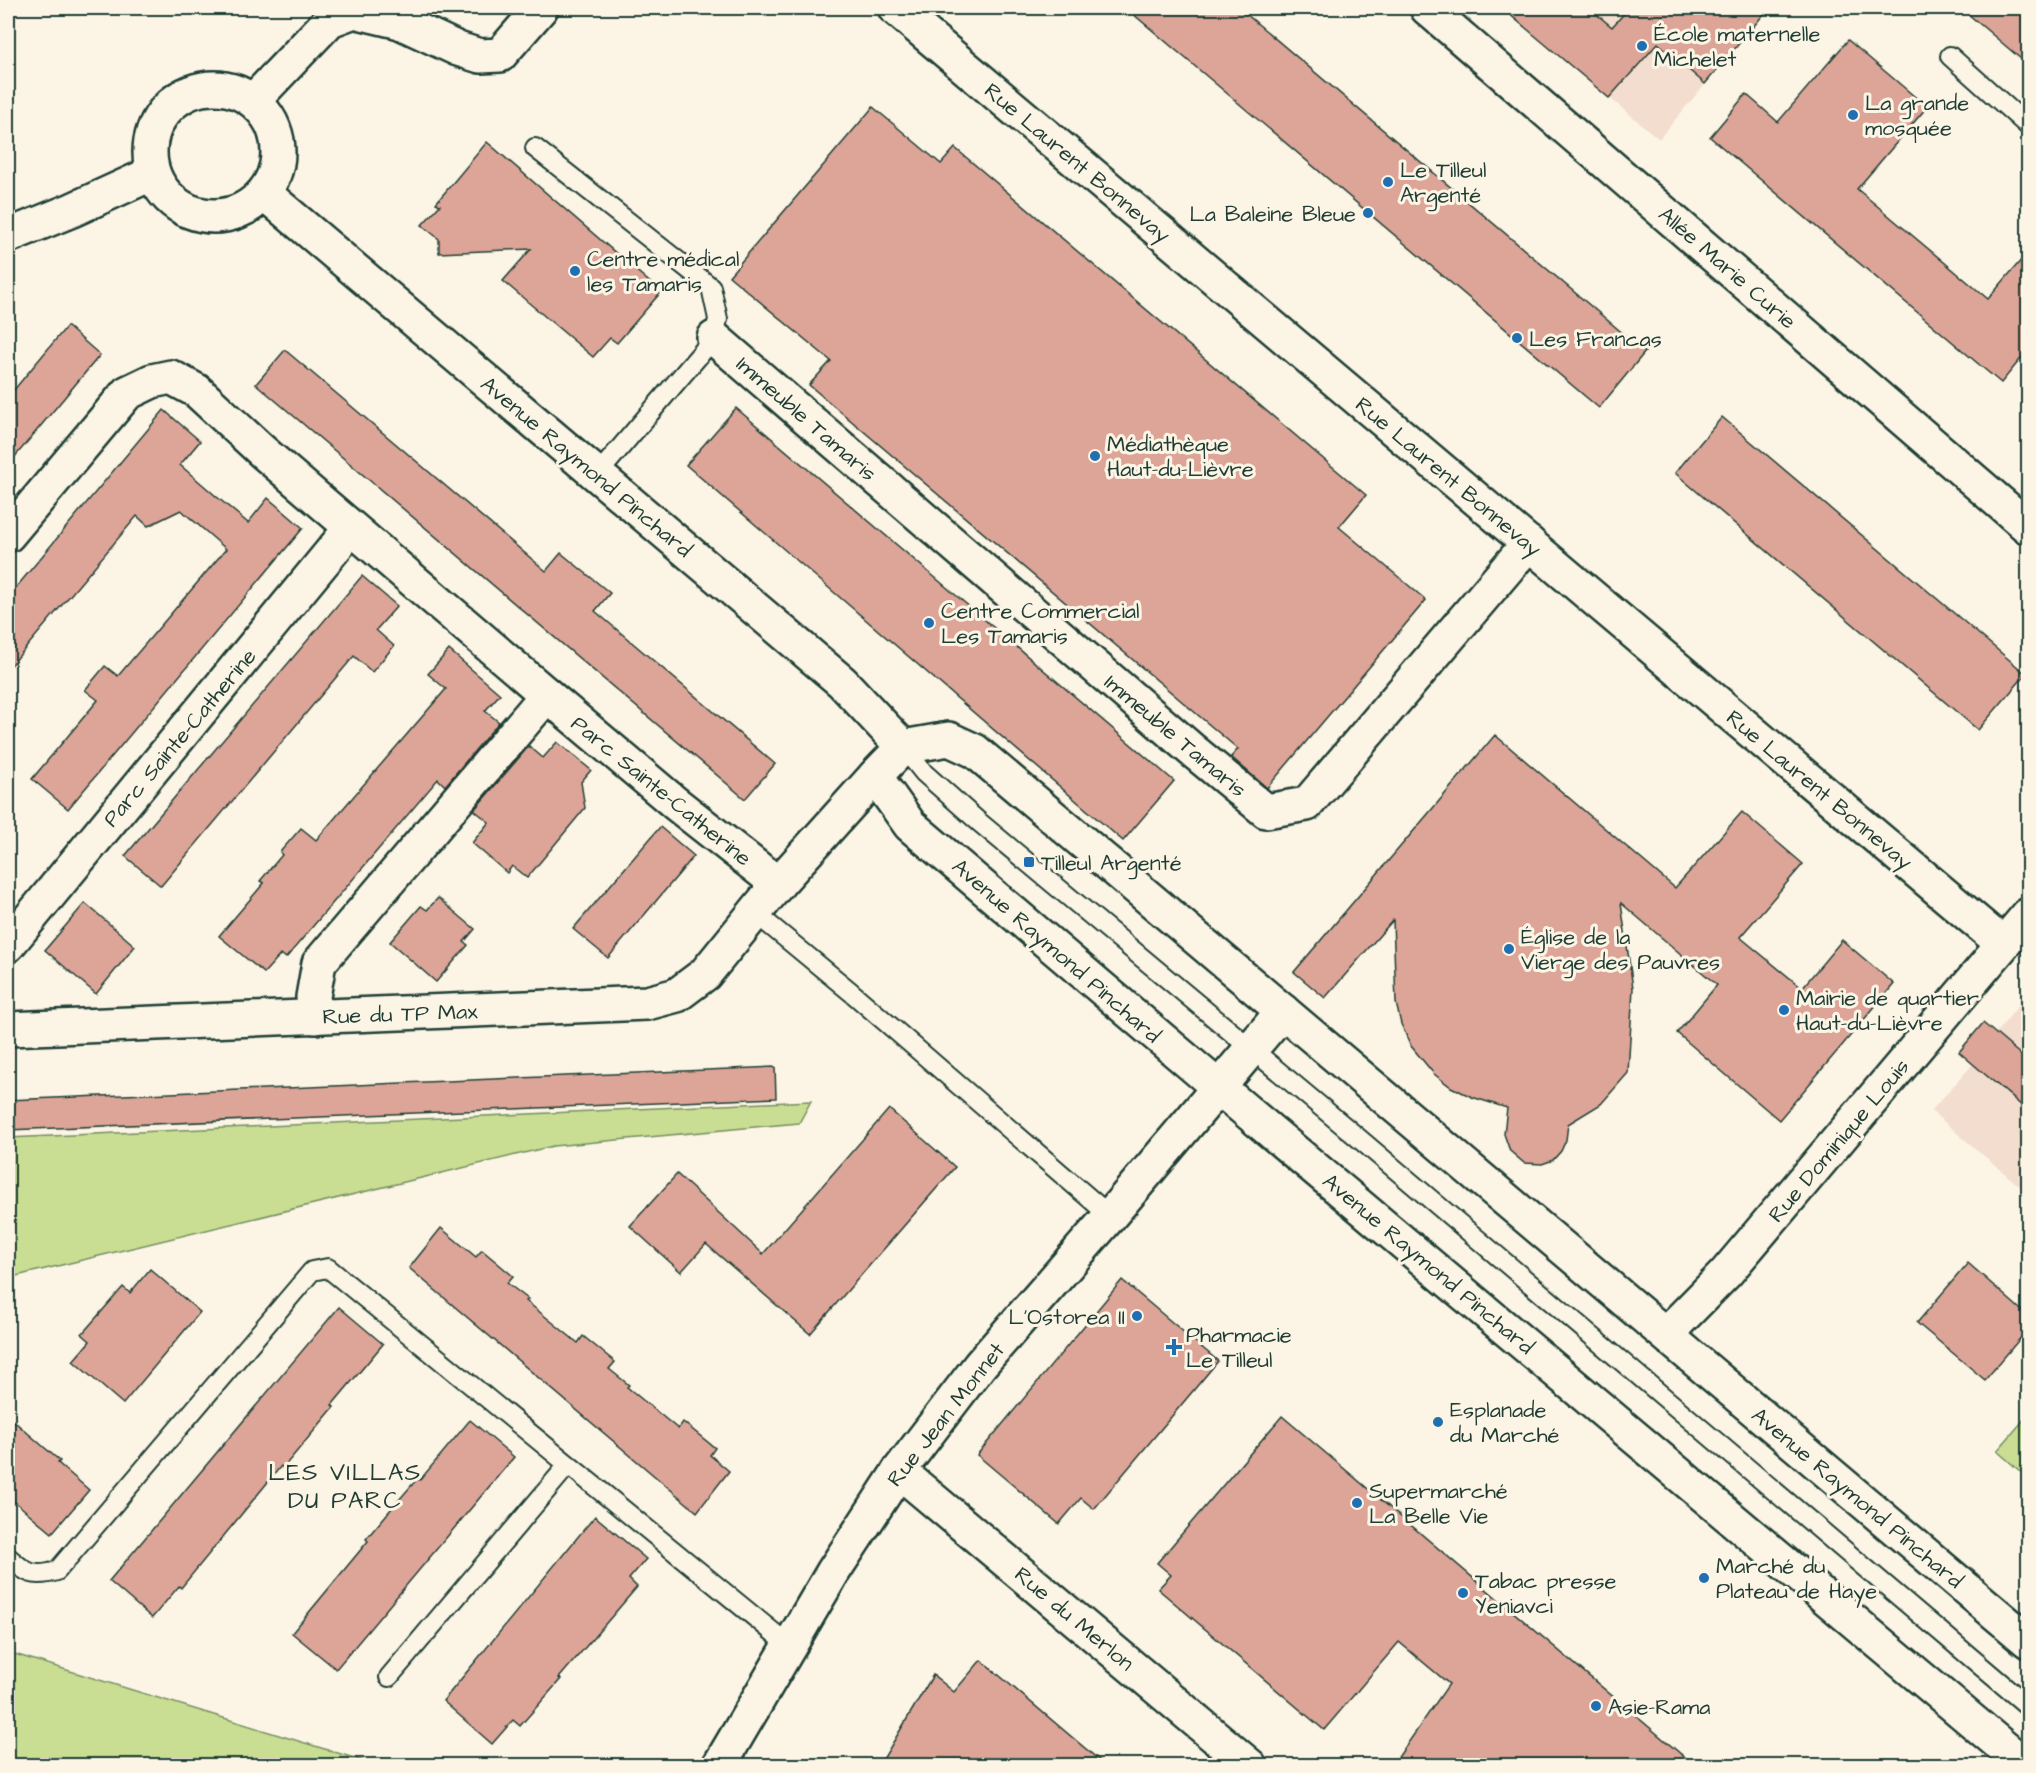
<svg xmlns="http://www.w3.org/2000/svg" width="2036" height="1773" font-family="'Architects Daughter',sans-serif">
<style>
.built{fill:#f3ddce}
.green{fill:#c9de92;stroke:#748e63;stroke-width:1.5}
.building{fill:#dda597;stroke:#1f3d34;stroke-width:1.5}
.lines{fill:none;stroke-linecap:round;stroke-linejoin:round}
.lane-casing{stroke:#1f3d34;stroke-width:22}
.street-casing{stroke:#1f3d34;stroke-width:38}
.secondary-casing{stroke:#1f3d34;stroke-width:38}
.lane{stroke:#fcf5e5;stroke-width:18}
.street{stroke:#fcf5e5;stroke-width:33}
.secondary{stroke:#fcf5e5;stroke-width:33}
.poi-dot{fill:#1f6fb2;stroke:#fcf5e5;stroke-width:2}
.labels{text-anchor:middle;stroke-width:6;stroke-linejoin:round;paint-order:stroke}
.poi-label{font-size:22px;fill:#1f3d34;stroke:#fcf5e5;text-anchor:start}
.street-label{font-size:22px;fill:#1f3d34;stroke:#fcf5e5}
.neighbourhood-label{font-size:24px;letter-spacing:1.5px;fill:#1f3d34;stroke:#fcf5e5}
</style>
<rect width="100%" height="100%" fill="#fcf5e5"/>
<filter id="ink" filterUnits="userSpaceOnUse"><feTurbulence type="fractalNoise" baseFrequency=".0167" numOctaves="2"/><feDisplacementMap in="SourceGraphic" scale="12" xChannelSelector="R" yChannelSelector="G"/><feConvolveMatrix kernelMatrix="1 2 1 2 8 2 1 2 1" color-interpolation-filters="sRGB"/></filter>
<g filter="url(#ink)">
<!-- built -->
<g class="built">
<polygon points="1502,8 1769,8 1659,139"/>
<polygon points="2028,994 2028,1193 1931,1111 1973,1064 1959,1052 1983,1023 1996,1033"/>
</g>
<!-- green -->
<g class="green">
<polygon points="811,1101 799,1123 553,1146 8,1278 8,1138"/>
<polygon points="2028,1415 2028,1478 1997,1451"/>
<polygon points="8,1652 377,1765 8,1765"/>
</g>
<!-- building -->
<g class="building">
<polygon points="1126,8 1239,8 1645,352 1599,408"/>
<polygon points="1502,8 1589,8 1612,27 1629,8 1769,8 1705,84 1658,43 1609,98"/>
<polygon points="1961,8 2028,8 2028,65"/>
<polygon points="1848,40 1927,107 1857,189 1988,299 2028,252 2028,350 2001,383 1710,137 1746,94 1778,122"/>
<polygon points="873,107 941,164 955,148 1366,495 1339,527 1426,600 1267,788 1231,757 1238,749 809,385 831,361 729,276"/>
<polygon points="487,142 661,292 617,343 610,338 593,357 503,281 531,249 439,253 439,239 422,225 440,205 436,203"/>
<polygon points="67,326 100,355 8,465 8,397"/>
<polygon points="285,350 546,571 561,553 610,593 595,611 775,764 745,799 256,384"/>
<polygon points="736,408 1174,781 1123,841 686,465"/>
<polygon points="164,410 200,441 180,465 217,497 248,523 268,498 303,528 68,809 32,779 98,700 85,690 105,666 118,676 226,549 181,510 148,526 137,516 8,669 8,597"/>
<polygon points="1722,417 2026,674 1978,730 1675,473"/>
<polygon points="362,576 397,606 376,630 394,646 372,672 354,656 161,886 125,856"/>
<polygon points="449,650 500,694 485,711 499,722 445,786 438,779 286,958 281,954 264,973 219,936 264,883 260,881 282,855 280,852 301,828 316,840 446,689 428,674"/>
<polygon points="1495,735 1675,888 1742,812 1803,864 1740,937 1802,988 1842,940 1894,984 1779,1120 1677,1033 1717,985 1621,903 1633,988 1628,1073 1601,1104 1568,1124 1566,1140 1561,1151 1553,1160 1542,1164 1524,1163 1510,1151 1504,1134 1507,1108 1472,1097 1451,1087 1434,1074 1411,1046 1401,1024 1396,1003 1393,920 1325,998 1294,972"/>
<polygon points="557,742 591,770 581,782 585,808 527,878 512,866 507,873 472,843 489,822 474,810 529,746 543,758"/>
<polygon points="660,827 694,856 608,958 573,929"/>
<polygon points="438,898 475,929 464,942 468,945 436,982 390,942 421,906 427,910"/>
<polygon points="85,903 135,946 96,994 45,950"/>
<polygon points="1983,1023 2028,1061 2028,1111 1959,1052"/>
<polygon points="775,1067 776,1098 8,1130 8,1100"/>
<polygon points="889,1109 955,1167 810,1334 706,1244 681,1272 630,1226 677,1174 763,1254"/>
<polygon points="441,1228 476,1257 482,1250 513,1276 507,1283 528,1299 526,1301 578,1343 583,1336 615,1362 609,1369 629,1385 627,1387 678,1429 683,1422 715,1448 710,1455 729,1471 697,1512 409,1268"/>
<polygon points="1968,1263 2028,1316 2028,1329 1985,1380 1917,1323"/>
<polygon points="150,1269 200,1312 123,1404 73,1361 90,1341 82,1334 123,1287 130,1293"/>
<polygon points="1122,1280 1218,1361 1094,1509 1081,1498 1059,1524 977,1455"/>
<polygon points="339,1307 383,1344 332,1405 334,1407 283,1468 281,1466 181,1588 179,1586 152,1618 109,1581"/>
<polygon points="8,1416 60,1461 58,1463 89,1490 52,1533 8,1496"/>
<polygon points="1282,1416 1695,1766 1392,1766 1449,1684 1399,1642 1324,1730 1158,1589 1171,1575 1157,1563"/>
<polygon points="470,1420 514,1457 336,1669 292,1633 368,1541 366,1539 392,1508 417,1479 420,1480"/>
<polygon points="595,1516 646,1559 629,1579 637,1587 559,1678 561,1679 520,1726 513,1720 492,1744 443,1701"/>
<polygon points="981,1660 1106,1766 879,1766 933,1675 954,1692"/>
</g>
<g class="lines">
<!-- lane casing -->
<g class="lane-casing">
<g id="lane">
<polyline points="1950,56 2028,126"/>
<polyline points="535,148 711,287 718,319 714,338 597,475"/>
<polyline points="903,747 924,773 979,822 1356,1136 2028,1706"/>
<polyline points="754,912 851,992 1110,1216"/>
<path d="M 8,1557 C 26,1573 33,1578 57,1571 L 312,1271 L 328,1268 L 790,1646"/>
<polyline points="389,1677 568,1465"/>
</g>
</g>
<!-- street casing -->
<g class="street-casing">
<g id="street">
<polyline points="895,8 2003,944"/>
<polyline points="1427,8 2028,527"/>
<polyline points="254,100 330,20 354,11 400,22 458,49 480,56 500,55 541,8"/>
<polyline points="714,338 1192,750 1266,811 1307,804 1529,543"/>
<polyline points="8,535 127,393 152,381 171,377 197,391 263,452 547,695 675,803 778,884"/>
<polyline points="8,945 351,528"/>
<polyline points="315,1017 313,997 319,963 547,695"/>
<polyline points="8,1029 647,1003 677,995 705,974 778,884 875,776"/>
<polyline points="1666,1334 1726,1273 2028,915"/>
<polyline points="899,1471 1250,1766"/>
<polyline points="719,1766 833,1572 899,1471 980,1365 1110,1216 1283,1011"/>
</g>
</g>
<!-- secondary casing -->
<g class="secondary-casing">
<g id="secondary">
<circle cx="214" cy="152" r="64"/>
<polyline points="264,193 842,682 903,747"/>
<polyline points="8,236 72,210 153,173"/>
<polyline points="2026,1766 1218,1087 910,825 875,776 903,747 949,739 975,751 2028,1641"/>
</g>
</g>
<!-- lane -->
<use href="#lane" class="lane"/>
<!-- street -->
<use href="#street" class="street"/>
<!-- secondary -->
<use href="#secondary" class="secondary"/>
</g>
</g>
<!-- markers -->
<g class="poi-dot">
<circle cx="1642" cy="46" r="6"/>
<circle cx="1853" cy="115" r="6"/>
<circle cx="1388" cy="182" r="6"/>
<circle cx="1368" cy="213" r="6"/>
<circle cx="575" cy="271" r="6"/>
<circle cx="1517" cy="338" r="6"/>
<circle cx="1095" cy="456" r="6"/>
<circle cx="929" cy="623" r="6"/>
<rect x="1023" y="856" width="12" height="12" rx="3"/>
<circle cx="1509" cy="949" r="6"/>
<circle cx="1784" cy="1010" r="6"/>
<circle cx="1137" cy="1316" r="6"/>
<path d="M1171 1338h6v6h6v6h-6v6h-6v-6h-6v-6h6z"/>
<circle cx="1438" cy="1422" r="6"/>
<circle cx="1357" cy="1503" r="6"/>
<circle cx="1704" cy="1578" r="6"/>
<circle cx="1463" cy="1593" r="6"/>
<circle cx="1596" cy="1706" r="6"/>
</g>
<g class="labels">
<!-- poi labels -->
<g class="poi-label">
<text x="1654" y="41">École maternelle<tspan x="1654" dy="25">Michelet</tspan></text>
<text x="1865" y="110">La grande<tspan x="1865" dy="25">mosquée</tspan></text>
<text x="1400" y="177">Le Tilleul<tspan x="1400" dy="25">Argenté</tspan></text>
<text x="1356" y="221" text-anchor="end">La Baleine Bleue</text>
<text x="587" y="266">Centre médical<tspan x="587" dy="25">les Tamaris</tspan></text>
<text x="1529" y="346">Les Francas</text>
<text x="1107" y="451">Médiathèque<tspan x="1107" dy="25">Haut-du-Lièvre</tspan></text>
<text x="941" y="618">Centre Commercial<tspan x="941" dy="25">Les Tamaris</tspan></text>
<text x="1041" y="870">Tilleul Argenté</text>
<text x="1521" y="944">Église de la<tspan x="1521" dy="25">Vierge des Pauvres</tspan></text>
<text x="1796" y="1005">Mairie de quartier<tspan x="1796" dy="25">Haut-du-Lièvre</tspan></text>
<text x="1125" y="1324" text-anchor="end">L'Ostorea II</text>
<text x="1186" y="1342">Pharmacie<tspan x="1186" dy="25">Le Tilleul</tspan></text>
<text x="1450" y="1417">Esplanade<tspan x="1450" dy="25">du Marché</tspan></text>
<text x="1369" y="1498">Supermarché<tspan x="1369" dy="25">La Belle Vie</tspan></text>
<text x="1716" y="1573">Marché du<tspan x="1716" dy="25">Plateau de Haye</tspan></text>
<text x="1475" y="1588">Tabac presse<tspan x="1475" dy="25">Yeniavci</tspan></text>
<text x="1608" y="1714">Asie-Rama</text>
</g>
<!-- street labels -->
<g class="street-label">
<text transform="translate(1078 162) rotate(40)" y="8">Rue Laurent Bonnevay</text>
<text transform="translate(1728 267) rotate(41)" y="8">Allée Marie Curie</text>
<text transform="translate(807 418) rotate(41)" y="8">Immeuble Tamaris</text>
<text transform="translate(587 466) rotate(40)" y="8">Avenue Raymond Pinchard</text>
<text transform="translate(1449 476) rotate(40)" y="8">Rue Laurent Bonnevay</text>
<text transform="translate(1176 735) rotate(40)" y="8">Immeuble Tamaris</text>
<text transform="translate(179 737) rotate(-50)" y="8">Parc Sainte-Catherine</text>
<text transform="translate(1820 789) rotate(40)" y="8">Rue Laurent Bonnevay</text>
<text transform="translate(662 790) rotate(39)" y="8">Parc Sainte-Catherine</text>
<text transform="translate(1057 950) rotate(41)" y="8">Avenue Raymond Pinchard</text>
<text transform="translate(400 1013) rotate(-2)" y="8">Rue du TP Max</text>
<text transform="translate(1838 1140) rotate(-50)" y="8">Rue Dominique Louis</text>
<text transform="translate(1429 1263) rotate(40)" y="8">Avenue Raymond Pinchard</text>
<text transform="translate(945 1414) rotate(-52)" y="8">Rue Jean Monnet</text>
<text transform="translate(1858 1497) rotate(40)" y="8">Avenue Raymond Pinchard</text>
<text transform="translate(1075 1618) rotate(40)" y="8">Rue du Merlon</text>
</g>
<!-- neighbourhood labels -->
<g class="neighbourhood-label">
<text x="345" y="1480">LES VILLAS<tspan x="345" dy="28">DU PARC</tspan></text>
</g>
</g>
<!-- margin -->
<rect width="2036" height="1773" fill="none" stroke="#fcf5e5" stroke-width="30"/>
<rect x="15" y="15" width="2006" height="1743" fill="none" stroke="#1f3d34" stroke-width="2" filter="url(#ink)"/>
</svg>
